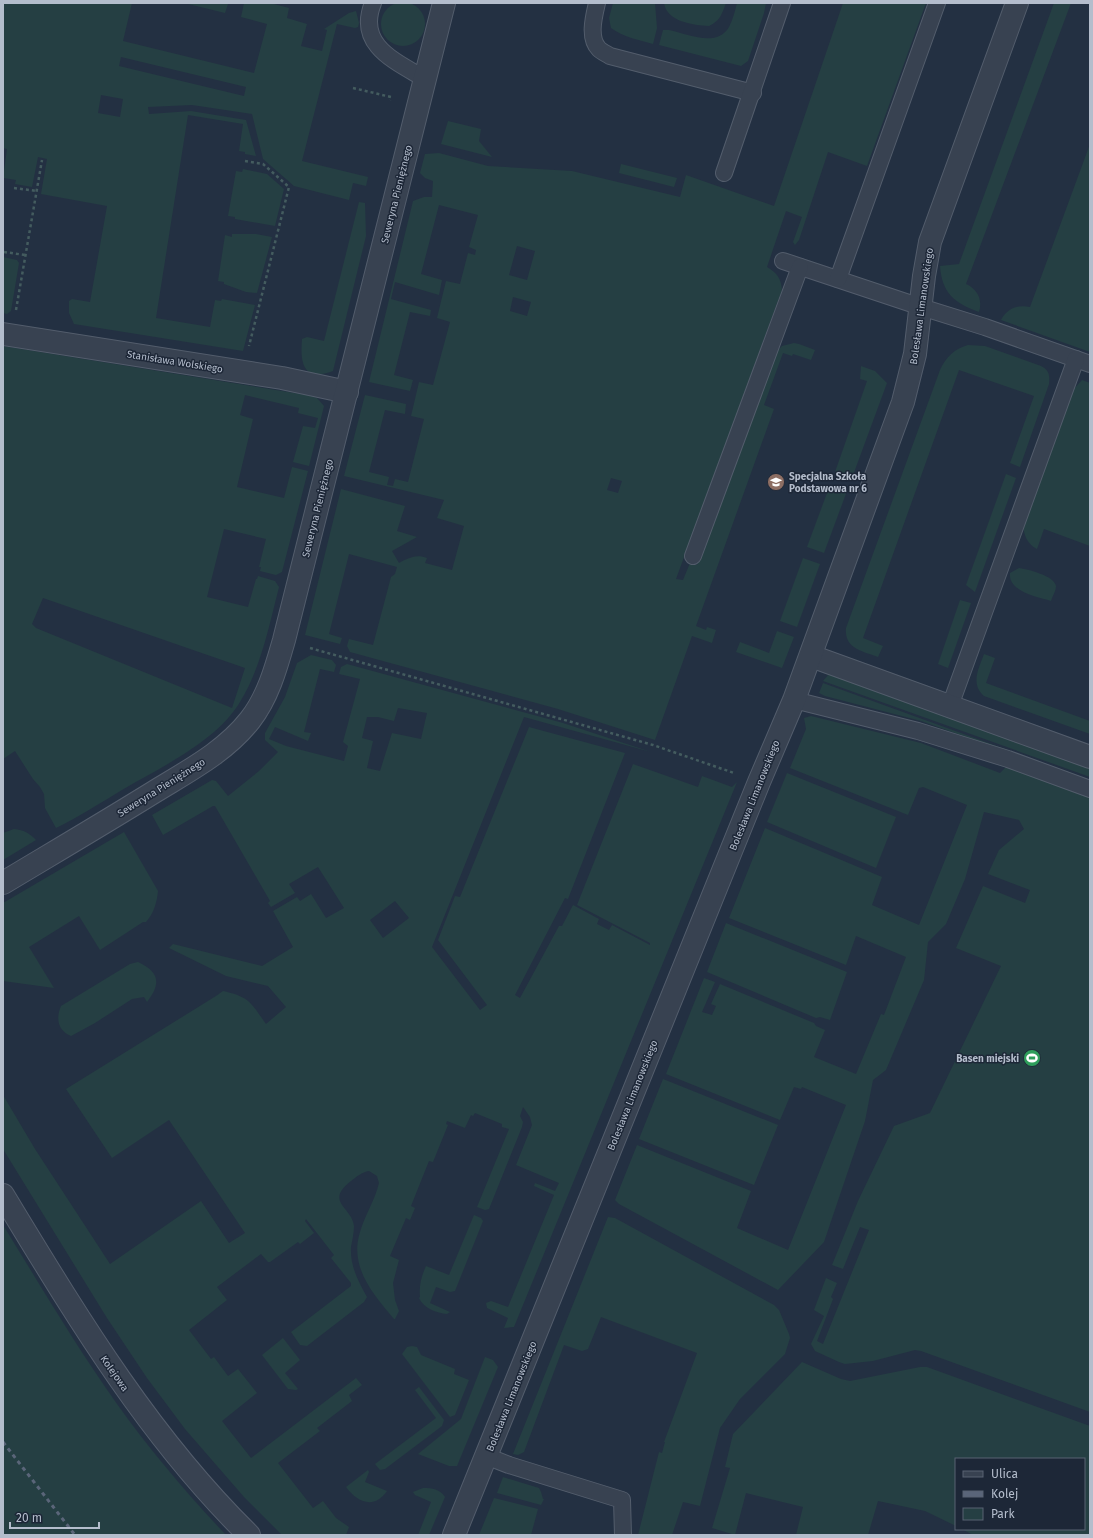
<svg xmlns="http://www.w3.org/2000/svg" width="1093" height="1538" font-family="'Fira Sans',sans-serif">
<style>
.green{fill:#253f43;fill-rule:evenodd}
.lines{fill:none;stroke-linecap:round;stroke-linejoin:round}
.service-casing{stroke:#535d6c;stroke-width:18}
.minor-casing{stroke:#535d6c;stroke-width:24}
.path{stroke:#445c5f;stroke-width:2.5;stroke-dasharray:3 3;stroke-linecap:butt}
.service{stroke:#384251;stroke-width:16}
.minor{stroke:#384251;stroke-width:22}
.rail{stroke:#5a6579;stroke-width:3;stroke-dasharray:4 4;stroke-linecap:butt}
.labels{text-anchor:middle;stroke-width:3;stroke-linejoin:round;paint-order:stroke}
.street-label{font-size:10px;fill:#b4bdcc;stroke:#1d2737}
.poi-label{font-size:10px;font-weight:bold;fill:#b4bdcc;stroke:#1d2737;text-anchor:start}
</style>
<rect width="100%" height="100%" fill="#233042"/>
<!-- green -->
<g class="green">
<circle cx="403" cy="24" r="22"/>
<path d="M 3,3 L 132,3 L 123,41 L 254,73 L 267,24 L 241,17 L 244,3 L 270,3 L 289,8 L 287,18 L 307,24 L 301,46 L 322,51 L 327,30 L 324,29 L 349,13 L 356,11 L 359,23 L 358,27 L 355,28 L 337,24 L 302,161 L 368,177 L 366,186 L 353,183 L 349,200 L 294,186 L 263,159 L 252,114 L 192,105 L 148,107 L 149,114 L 191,111 L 246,120 L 256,156 L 245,154 L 245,152 L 239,151 L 243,124 L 188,115 L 156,318 L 210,327 L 215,300 L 221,301 L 222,299 L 255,305 L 243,351 L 74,324 L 69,313 L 69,301 L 72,299 L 90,302 L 107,206 L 41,194 L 47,159 L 38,157 L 32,187 L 15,184 L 16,180 L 3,178 L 7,149 L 3,148 ZM 121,57 L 246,87 L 244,96 L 119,66 ZM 101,95 L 123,99 L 120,117 L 98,113 Z"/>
<polygon points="184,3 222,3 228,4 225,13"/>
<path d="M 613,3 L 655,3 L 657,28 L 653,44 C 639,40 623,37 611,28 L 609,18 Z"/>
<path d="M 664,3 L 726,3 C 722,14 720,21 709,26 C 693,25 667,22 664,3 Z"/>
<path d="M 737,3 L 766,3 L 764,13 L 748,61 L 741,66 L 659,45 L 663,30 L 669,30 C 688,34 717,48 729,27 C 733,19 735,11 737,3 Z"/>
<path d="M 843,3 L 926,3 L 867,166 L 828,152 L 799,240 L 795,245 L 793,242 L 802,217 L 786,211 L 767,267 C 777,273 781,278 782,290 L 676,579 L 683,580 L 690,563 L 697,565 L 757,399 L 776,352 L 782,346 L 794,343 L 799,344 L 815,350 L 811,360 L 793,354 L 792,356 L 783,353 L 764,405 L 774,409 L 696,626 L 706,630 L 707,627 L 716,630 L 712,643 L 692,636 L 655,740 L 558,709 L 350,652 L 347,646 L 349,639 L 373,645 L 391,577 L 395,574 L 397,567 L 349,554 L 329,634 L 342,638 L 340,644 L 305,635 L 341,489 L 405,506 L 397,531 L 417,537 L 392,551 L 399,563 C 409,558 416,554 427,558 L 425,563 L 452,570 L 464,526 L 437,518 L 444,500 L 344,476 L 365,395 L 406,404 L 405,414 L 385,410 L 369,472 L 389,477 L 387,485 L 393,486 L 395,479 L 408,482 L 424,419 L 411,416 L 419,382 L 433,385 L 450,322 L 437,318 L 446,281 L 460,284 L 468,253 L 475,255 L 476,250 L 469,247 L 478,215 L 439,205 L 421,274 L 442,280 L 439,295 L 395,282 L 391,299 L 431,310 L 430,316 L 410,312 L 394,375 L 413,380 L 410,391 L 369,382 L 413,201 L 424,197 L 432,197 L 433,181 L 425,178 L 420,173 L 425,154 L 439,153 L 488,166 L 572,171 L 680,197 L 686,175 L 774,206 ZM 517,246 L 535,251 L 527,280 L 509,275 ZM 513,297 L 531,302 L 527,316 L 510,311 ZM 611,478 L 622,481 L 618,493 L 607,490 Z"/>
<path d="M 1054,3 L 1071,3 L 966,284 C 977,289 983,299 979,312 C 954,303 942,293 940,266 L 959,264 Z"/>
<polygon points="448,121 481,129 479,141 492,157 441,144"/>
<path d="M 1090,144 L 1090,352 L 1001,320 C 1008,307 1018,305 1030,307 Z"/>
<polygon points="621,164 677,178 674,187 619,173"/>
<polygon points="243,169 267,174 284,189 275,226 235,219 235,217 228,216 236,171 242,172"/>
<path d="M 359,202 L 365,203 L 366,236 L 333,371 C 303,382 300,363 302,339 L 307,337 L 324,341 Z"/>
<polygon points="232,234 256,234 272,237 257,293 246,292 224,284 224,282 218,281 225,235 232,237"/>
<polygon points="3,257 17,260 19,263 11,311 7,314 3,313"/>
<path d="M 968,345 L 985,346 L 1041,366 C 1049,370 1050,375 1049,384 L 1020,467 L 1010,463 L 1034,396 L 959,370 L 863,638 L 883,646 L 878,657 C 863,651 844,649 846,628 L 940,370 C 946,357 954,349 968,345 Z"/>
<path d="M 3,346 L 307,395 L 317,398 L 324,406 L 309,466 L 293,462 L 303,426 L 315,428 L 318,418 L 298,413 L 299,408 L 245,395 L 240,415 L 253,419 L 237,487 L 284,498 L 292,467 L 308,471 L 282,572 L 276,575 L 260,571 L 261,567 L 259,567 L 266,539 L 224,529 L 207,597 L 248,607 L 256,579 L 257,579 L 258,576 L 275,581 L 279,587 C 269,626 261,668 240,702 C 216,742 161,767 122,790 C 100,803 79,817 56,828 L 45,808 L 44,794 L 40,787 L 33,779 L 15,751 L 3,759 ZM 43,598 L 245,668 L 232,708 L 36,628 L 32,624 Z"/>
<polygon points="861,366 875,371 887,383 852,478 835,472 867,381 860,379"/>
<path d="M 1082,380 L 1090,383 L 1090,546 L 1044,529 L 1037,549 C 1027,544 1024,535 1023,525 L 1073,390 Z"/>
<polygon points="1006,474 1016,478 975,592 966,585"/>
<polygon points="830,485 847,491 824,553 807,547"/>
<polygon points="803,558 820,564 797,627 780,621"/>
<path d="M 1019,568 C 1027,569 1055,576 1056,586 C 1056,591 1052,597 1051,601 C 1038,597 1008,592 1010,573 Z"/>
<polygon points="960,600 971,603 948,668 938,664"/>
<polygon points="777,631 794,637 782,668 736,652 740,642 769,653"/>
<path d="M 984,654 L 995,658 L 986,683 L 1090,721 L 1090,734 L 984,696 C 970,684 979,668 984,654 Z"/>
<path d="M 311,655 L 332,660 L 336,665 L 334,672 L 320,669 L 304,732 L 311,733 L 308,741 L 275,727 L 269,739 L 286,746 L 344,761 L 348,746 L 343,742 L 360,679 L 339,674 L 341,667 L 347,664 L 563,723 L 651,752 L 524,717 L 432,947 L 480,1010 L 487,1005 L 438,940 L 455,896 L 460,897 L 529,727 L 625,753 L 568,899 L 565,898 L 515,995 L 520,998 L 559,926 L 562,926 L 573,905 L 599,919 L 597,924 L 609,930 L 612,925 L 650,945 L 650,943 L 577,905 L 633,764 L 698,787 L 702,776 L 732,787 L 737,782 L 514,1327 L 504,1328 L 508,1318 L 487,1308 L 486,1303 L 491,1301 L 508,1307 L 554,1195 L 534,1186 L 535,1183 L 555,1191 L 559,1183 L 516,1165 L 532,1125 L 530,1117 L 523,1107 L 520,1116 L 523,1122 L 522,1127 L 489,1209 L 485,1210 L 477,1207 L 509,1129 L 502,1127 L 502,1124 L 475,1113 L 473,1116 L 471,1115 L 465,1128 L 447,1121 L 446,1124 L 448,1125 L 433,1162 L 429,1161 L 411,1206 L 415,1208 L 410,1220 L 406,1218 L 390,1256 L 399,1260 L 393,1283 L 395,1300 L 399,1311 L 395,1319 L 394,1319 C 373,1294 349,1267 360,1232 C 365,1215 375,1200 379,1183 L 377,1176 L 369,1171 C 362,1172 356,1177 351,1181 C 324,1202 352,1207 354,1226 C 354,1233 352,1241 351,1247 C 350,1266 358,1281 367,1297 L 364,1302 L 307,1346 L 300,1345 L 291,1332 L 351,1286 L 351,1283 L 331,1258 L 334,1255 L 306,1219 L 305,1221 L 314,1233 L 300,1244 L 298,1242 L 270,1262 L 268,1262 L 261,1254 L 217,1287 L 227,1300 L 189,1330 L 211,1359 L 214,1357 L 228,1376 L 238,1369 L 257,1393 L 222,1421 L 251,1458 L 356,1378 L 362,1385 L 349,1395 L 352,1401 L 317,1428 L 320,1431 L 278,1463 L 313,1508 L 323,1501 L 336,1518 L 349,1527 L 346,1535 L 282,1535 L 244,1497 L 185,1429 L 147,1378 L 107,1318 L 3,1149 L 3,1095 L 35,1149 L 110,1264 L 201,1201 L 229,1243 L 245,1233 L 169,1120 L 112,1158 L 66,1089 L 216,996 L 223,991 C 250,997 251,1003 266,1024 L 286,1007 L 268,986 L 226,976 L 169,948 L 173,944 L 262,966 L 293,947 L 273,911 L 297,897 L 300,901 L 311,894 L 326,918 L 344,908 L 318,867 L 289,884 L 295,893 L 271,907 L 268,903 L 270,901 L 215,806 L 213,806 L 163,835 L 152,815 L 212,780 L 216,781 L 228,796 L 259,771 L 278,752 L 265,740 L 265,733 L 285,697 L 297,663 ZM 398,708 L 427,713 L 421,739 L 392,733 L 380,771 L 367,768 L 373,741 L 362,738 L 367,717 L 378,717 L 394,721 ZM 395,901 L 409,918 L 383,938 L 370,920 Z"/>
<polygon points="829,674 1090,768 1090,777 823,681"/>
<polygon points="823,683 1090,780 1090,781 921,721 825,696 819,693"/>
<polygon points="811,716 921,743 1000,773 1005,768 1011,768 1090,797 1090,1412 921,1351 915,1350 873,1361 845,1364 839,1362 815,1351 811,1344 824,1316 814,1310 826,1278 837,1283 831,1297 833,1299 817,1341 823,1344 869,1230 860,1227 843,1269 832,1265 858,1201 894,1126 930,1113 1001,966 956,948 983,886 1025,903 1030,890 988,874 999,850 1024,829 1019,820 984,812 965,879 946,924 928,942 924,980 886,1070 873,1080 865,1121 824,1242 778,1290 619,1204 615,1200 637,1145 751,1191 737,1228 788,1250 846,1105 802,1087 801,1089 794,1087 780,1120 666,1074 704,978 715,982 702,1012 712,1015 716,1006 711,1004 720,984 814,1023 816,1026 825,1030 814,1057 856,1074 881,1014 884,1015 906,957 856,936 846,965 729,918 765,828 882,877 872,905 919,925 967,805 923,787 919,788 908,815 790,768 806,729 804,718"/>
<polygon points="787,773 896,817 876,868 767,822"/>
<path d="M 14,829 C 24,830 29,833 36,840 L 3,860 L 3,833 Z"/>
<path d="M 124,832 L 158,891 C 157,902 154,913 146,922 L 143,922 L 100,950 L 79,916 L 29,947 L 54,988 L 3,981 L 3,903 Z"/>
<polygon points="726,923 847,972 830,1020 820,1017 816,1018 707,972"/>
<path d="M 138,962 C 160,972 161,984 147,1002 L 144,997 L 132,999 L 95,1023 L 71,1036 C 57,1030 56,1018 61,1006 L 130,964 Z"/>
<polygon points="663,1079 778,1125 754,1185 639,1139"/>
<path d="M 474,1215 L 481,1218 L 483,1221 L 455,1291 L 450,1292 L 436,1287 L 430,1303 L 450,1312 L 447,1314 C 437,1313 423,1308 419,1298 L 420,1297 C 419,1286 421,1277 426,1266 L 449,1275 Z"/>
<polygon points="608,1217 615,1218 774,1305 779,1310 789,1334 790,1338 785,1354 740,1399 720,1428 700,1506 683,1502 672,1535 638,1535 659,1452 662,1453 665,1442 664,1442 697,1353 601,1317 588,1349 582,1351 564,1345 524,1452 518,1455 513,1454"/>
<path d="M 3,1225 C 40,1285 76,1346 117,1404 C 150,1450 187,1494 226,1535 L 3,1535 Z"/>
<polygon points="283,1338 300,1360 285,1373 298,1389 296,1390 288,1389 262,1355"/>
<polygon points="412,1346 417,1347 421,1355 455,1369 454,1374 469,1380 455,1415 450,1417 402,1354 407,1347"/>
<polygon points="485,1357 493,1360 498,1367 457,1466 449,1466 418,1454 461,1419"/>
<polygon points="802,1362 841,1379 850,1381 920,1367 927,1367 1090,1426 1090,1535 973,1535 962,1529 1084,1529 1084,1459 956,1459 956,1526 925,1511 878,1501 868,1535 796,1535 803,1507 746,1493 735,1535 712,1528 730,1468 725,1467 733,1434"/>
<polygon points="419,1387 444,1420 442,1426 385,1469 380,1470 375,1464 436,1418 415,1390"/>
<path d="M 368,1470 L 369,1472 L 365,1482 L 387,1491 C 374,1510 357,1502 346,1487 Z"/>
<polygon points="503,1477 539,1488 541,1492 543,1499 544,1499 541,1505 497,1493"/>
<path d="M 423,1488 C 432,1488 440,1489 445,1497 L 429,1535 L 418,1535 L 431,1502 L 415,1495 L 413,1492 Z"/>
<polygon points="494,1498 538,1509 531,1535 479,1535"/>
</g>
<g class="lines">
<!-- service casing -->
<g class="service-casing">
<g id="service">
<path d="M 373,3 C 356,45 395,61 425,79"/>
<path d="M 597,3 C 594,16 588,38 599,49 C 602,52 607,54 610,56 L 753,93"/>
<polyline points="724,173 782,3"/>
<polyline points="783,261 921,307 985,327 1090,364"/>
<polyline points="838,279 937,3"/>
<polyline points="693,556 800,267"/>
<polyline points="794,700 918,731 1008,759 1090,789"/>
<polyline points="950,706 1076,359"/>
<polyline points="486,1456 509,1465 622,1500 623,1535"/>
</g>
</g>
<!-- minor casing -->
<g class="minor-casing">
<g id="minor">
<polyline points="3,334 282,378 347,392"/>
<polyline points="811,656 1090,757"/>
<path d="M 3,883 C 53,853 104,823 154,792 C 188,771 225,752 250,720 C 268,697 276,668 284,640 L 444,3"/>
<path d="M 3,1195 C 76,1315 148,1436 249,1535"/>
<polyline points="454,1535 759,782 794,700 903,402 915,354 924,276 930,242 1017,3"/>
</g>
</g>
<!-- path -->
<g class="path">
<polyline points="353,88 391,97 390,100"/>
<polyline points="245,161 263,164 289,187 249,346"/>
<polyline points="14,188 37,191"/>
<polyline points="4,252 25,255"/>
<polyline points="16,310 42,160"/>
<polyline points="310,648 653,745 734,773"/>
</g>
<!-- service -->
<use href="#service" class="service"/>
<!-- minor -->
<use href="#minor" class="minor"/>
<!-- rail -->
<polyline class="rail" points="3,1442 75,1535"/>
</g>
<!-- icons -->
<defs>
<g id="school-disc" transform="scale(0.9)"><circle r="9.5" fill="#8d6e63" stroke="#1d2737"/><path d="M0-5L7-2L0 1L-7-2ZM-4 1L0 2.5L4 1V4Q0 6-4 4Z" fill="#fff"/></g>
<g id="stadium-disc" transform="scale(0.9)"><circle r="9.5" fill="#2e9e5b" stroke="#1d2737"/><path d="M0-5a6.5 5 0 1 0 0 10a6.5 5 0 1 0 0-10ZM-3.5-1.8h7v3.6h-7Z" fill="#fff"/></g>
</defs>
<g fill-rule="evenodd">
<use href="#school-disc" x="776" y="482"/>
<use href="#stadium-disc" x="1032" y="1058"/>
</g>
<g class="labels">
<!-- street labels -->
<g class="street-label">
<text transform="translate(396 194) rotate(-76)" y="4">Seweryna Pieniężnego</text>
<text transform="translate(921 306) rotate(-82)" y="4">Bolesława Limanowskiego</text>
<text transform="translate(175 361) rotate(9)" y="4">Stanisława Wolskiego</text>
<text transform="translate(317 508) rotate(-76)" y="4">Seweryna Pieniężnego</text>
<text transform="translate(161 787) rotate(-32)" y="4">Seweryna Pieniężnego</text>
<text transform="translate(754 795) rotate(-68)" y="4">Bolesława Limanowskiego</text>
<text transform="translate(632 1095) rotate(-68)" y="4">Bolesława Limanowskiego</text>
<text transform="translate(115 1373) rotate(55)" y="4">Kolejowa</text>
<text transform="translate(511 1396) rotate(-68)" y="4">Bolesława Limanowskiego</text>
</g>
<!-- poi labels -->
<g class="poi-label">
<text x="789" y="480">Specjalna Szkoła<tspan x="789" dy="12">Podstawowa nr 6</tspan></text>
<text x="1019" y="1062" text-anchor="end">Basen miejski</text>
</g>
</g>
<!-- border -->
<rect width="1093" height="1538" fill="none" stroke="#b4bdcc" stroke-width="8"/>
<!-- legend -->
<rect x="955" y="1458" width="130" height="72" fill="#1d2737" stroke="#596373"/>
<rect x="963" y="1471" width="20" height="6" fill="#384251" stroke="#596373"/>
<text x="991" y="1478" font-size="12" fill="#b4bdcc">Ulica</text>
<rect x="963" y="1491" width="20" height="6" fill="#5a6579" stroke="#596373"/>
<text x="991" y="1498" font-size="12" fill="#b4bdcc">Kolej</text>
<rect x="963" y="1508" width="20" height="12" fill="#253f43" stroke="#596373"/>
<text x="991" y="1518" font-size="12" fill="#b4bdcc">Park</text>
<!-- scale -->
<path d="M10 1522v6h89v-6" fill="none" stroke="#b4bdcc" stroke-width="2"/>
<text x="16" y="1522" font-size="12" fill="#b4bdcc" stroke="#1d2737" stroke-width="3" paint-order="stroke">20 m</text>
</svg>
